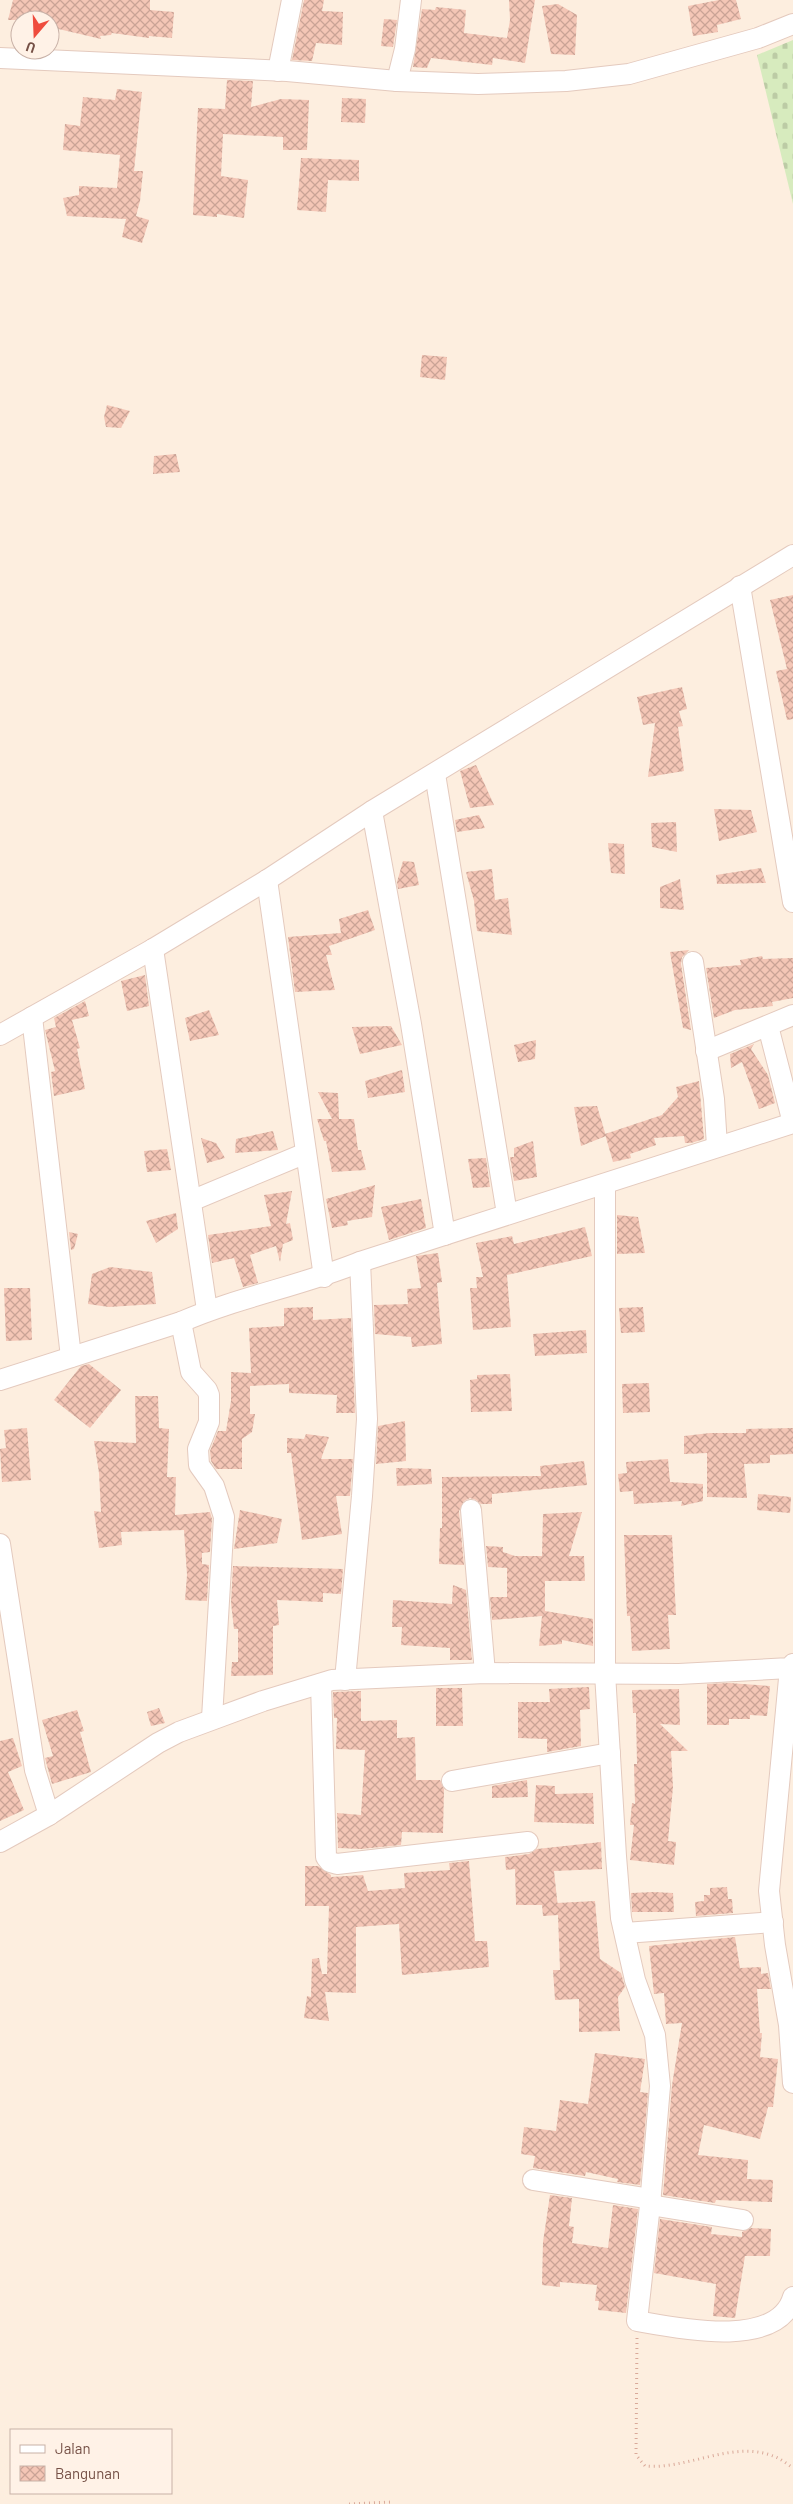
<svg xmlns="http://www.w3.org/2000/svg" width="793" height="2504" font-family="Barlow,sans-serif">
<style>
.cemetery{fill:url(#cemetery-stones)}
.building{fill:url(#building-cross-hatch)}
.lines{fill:none;stroke-linecap:round;stroke-linejoin:round}
.minor-casing{stroke:#e4cabe;stroke-width:22}
.path{stroke:#d9a999;stroke-width:3;stroke-dasharray:1 4;stroke-linecap:butt}
.minor{stroke:#fff;stroke-width:20}
</style>
<defs>
<pattern id="cemetery-stones" width="16" height="16" patternUnits="userSpaceOnUse" patternTransform="scale(1.25)"><rect width="16" height="16" fill="#d7ebbe"/><path d="M2 7V4a2 2 0 0 1 4 0v3zM10 15v-3a2 2 0 0 1 4 0v3z" fill="#bccba5"/></pattern>
<pattern id="building-cross-hatch" width="8" height="8" patternUnits="userSpaceOnUse" patternTransform="scale(1.25)"><rect width="8" height="8" fill="#f4c6b6"/><path d="M0 0l8 8M0 8l8-8" fill="none" stroke="#caa396"/></pattern>
</defs>
<rect width="100%" height="100%" fill="#fdeedf"/>
<!-- cemetery -->
<polygon class="cemetery" points="793,40 793,204 757,55"/>
<!-- building -->
<g class="building">
<polygon points="13,0 150,0 150,10 174,12 172,38 149,36 149,38 112,33 111,35 100,36 101,39 50,27 50,20 8,20"/>
<polygon points="304,0 324,0 322,11 343,12 342,45 316,43 312,61 292,60"/>
<polygon points="509,0 535,0 525,63 493,58 492,65 431,58 427,68 413,67 422,9 435,10 436,7 466,10 464,33 507,38 510,20"/>
<polygon points="719,0 736,0 741,19 717,25 718,32 693,36 688,6"/>
<polygon points="558,4 577,15 575,55 551,54 542,6"/>
<polygon points="384,19 397,20 393,47 381,46"/>
<polygon points="227,80 253,81 251,107 281,99 309,100 307,150 283,150 283,137 223,134 221,176 248,180 244,218 217,214 217,217 193,215 198,108 225,109"/>
<polygon points="117,89 142,92 134,171 143,171 140,201 136,216 149,220 142,243 122,237 126,219 67,216 63,198 79,195 79,186 117,188 120,155 63,150 65,124 80,126 83,97 115,100"/>
<polygon points="342,98 366,99 365,123 341,122"/>
<polygon points="301,158 359,160 359,181 328,180 326,212 297,210"/>
<polygon points="422,355 447,357 445,380 420,377"/>
<polygon points="107,405 130,411 121,428 106,427 104,417"/>
<polygon points="176,454 180,472 153,474 154,456"/>
<polygon points="793,595 793,719 787,720 776,671 787,669 770,600"/>
<polygon points="682,687 687,709 679,711 683,726 678,727 684,771 648,777 655,723 643,725 637,697"/>
<polygon points="476,765 494,805 470,808 460,771"/>
<polygon points="714,809 751,810 757,832 719,841"/>
<polygon points="479,815 485,828 457,832 455,820"/>
<polygon points="676,822 677,852 652,847 651,823"/>
<polygon points="608,843 624,844 625,874 611,873"/>
<polygon points="403,861 414,862 419,885 398,889 397,882"/>
<polygon points="761,868 766,883 717,884 716,875"/>
<polygon points="492,869 495,900 508,898 512,935 477,931 474,901 466,872"/>
<polygon points="680,879 684,910 660,908 660,887"/>
<polygon points="368,910 375,930 329,946 332,955 326,955 335,990 295,992 288,937 341,933 339,919"/>
<polygon points="689,950 682,957 681,964 691,1030 683,1028 670,952"/>
<polygon points="762,956 763,959 793,958 793,998 772,1002 773,1006 735,1010 714,1018 706,968 741,965 740,960"/>
<polygon points="145,975 149,1006 127,1011 121,981"/>
<polygon points="85,1001 89,1016 72,1020 80,1048 77,1049 85,1089 54,1096 51,1072 55,1071 45,1030 56,1027 54,1018"/>
<polygon points="209,1010 219,1035 190,1041 185,1018"/>
<polygon points="391,1026 402,1045 360,1054 352,1027"/>
<polygon points="536,1040 535,1059 518,1062 514,1045"/>
<polygon points="754,1044 751,1049 768,1075 775,1103 759,1109 742,1062 731,1068 730,1054"/>
<polygon points="402,1070 405,1092 368,1098 365,1081"/>
<polygon points="699,1081 704,1139 691,1143 685,1143 684,1136 654,1138 656,1145 630,1154 631,1158 613,1162 605,1134 662,1115 678,1097 676,1087"/>
<polygon points="318,1092 338,1093 339,1119 354,1119 358,1150 361,1150 366,1170 332,1172 326,1141 324,1141 317,1119 332,1119"/>
<polygon points="597,1106 606,1136 581,1146 574,1107"/>
<polygon points="273,1131 278,1150 235,1153 236,1139"/>
<polygon points="201,1138 216,1143 225,1158 207,1163"/>
<polygon points="533,1141 537,1177 514,1181 510,1157 514,1157 514,1148"/>
<polygon points="167,1149 171,1170 147,1172 144,1151"/>
<polygon points="486,1158 490,1187 473,1188 468,1159"/>
<polygon points="375,1185 372,1217 347,1221 348,1225 332,1228 326,1199"/>
<polygon points="292,1191 286,1224 290,1223 293,1240 283,1244 280,1262 276,1246 250,1255 258,1283 243,1287 234,1258 212,1263 208,1235 271,1226 264,1195"/>
<polygon points="421,1199 426,1228 389,1240 381,1207"/>
<polygon points="176,1213 178,1229 156,1243 146,1221"/>
<polygon points="617,1215 638,1217 645,1253 617,1254"/>
<polygon points="585,1227 592,1256 507,1275 511,1327 473,1330 470,1288 477,1288 476,1277 483,1277 476,1243 512,1236 514,1244"/>
<polygon points="69,1232 78,1234 74,1249 71,1250"/>
<polygon points="438,1253 442,1282 437,1283 442,1344 412,1347 411,1337 375,1334 374,1305 410,1304 408,1304 407,1289 421,1288 416,1256"/>
<polygon points="110,1267 152,1272 156,1304 109,1307 88,1304 92,1274"/>
<polygon points="4,1288 30,1288 32,1340 6,1341"/>
<polygon points="313,1307 313,1320 351,1318 355,1413 336,1413 337,1395 289,1393 289,1384 250,1386 250,1414 255,1414 252,1432 242,1439 242,1469 216,1469 211,1461 210,1451 218,1431 226,1431 231,1401 231,1372 251,1373 249,1328 284,1326 284,1308"/>
<polygon points="643,1307 645,1332 621,1333 619,1308"/>
<polygon points="586,1330 587,1353 535,1356 533,1334"/>
<polygon points="89,1364 121,1390 90,1428 54,1400 81,1366"/>
<polygon points="510,1374 512,1411 471,1412 470,1380 477,1379 477,1375"/>
<polygon points="649,1383 650,1412 623,1413 622,1384"/>
<polygon points="135,1396 158,1396 159,1428 169,1429 167,1477 176,1477 175,1515 210,1512 212,1519 210,1552 202,1553 202,1564 209,1565 207,1601 185,1600 187,1575 184,1530 121,1532 122,1545 99,1548 94,1511 101,1512 99,1473 94,1441 136,1443"/>
<polygon points="405,1421 406,1461 376,1464 378,1426"/>
<polygon points="27,1428 31,1480 2,1482 0,1449 6,1448 4,1430"/>
<polygon points="793,1428 793,1454 770,1455 770,1463 744,1464 747,1498 707,1497 707,1453 684,1454 684,1436 710,1433 746,1433 746,1429"/>
<polygon points="306,1434 329,1437 321,1459 353,1459 350,1496 336,1496 342,1534 302,1540 291,1453 287,1453 287,1438 304,1439"/>
<polygon points="668,1459 670,1482 703,1484 703,1501 681,1506 682,1501 634,1504 633,1491 620,1492 618,1474 627,1473 626,1462"/>
<polygon points="584,1461 587,1485 492,1494 492,1504 481,1504 476,1500 470,1498 464,1501 459,1511 464,1565 439,1564 440,1528 442,1528 442,1477 541,1476 540,1466"/>
<polygon points="396,1468 431,1469 432,1484 397,1486"/>
<polygon points="758,1494 791,1497 790,1513 757,1510"/>
<polygon points="240,1510 282,1519 277,1543 234,1549"/>
<polygon points="582,1512 569,1556 584,1556 585,1581 545,1581 545,1611 593,1619 593,1646 562,1640 562,1644 539,1646 542,1616 492,1620 490,1597 507,1597 507,1568 488,1567 486,1546 503,1547 503,1552 515,1556 542,1556 543,1514"/>
<polygon points="624,1535 672,1535 676,1615 668,1615 670,1649 632,1651 630,1616 627,1616"/>
<polygon points="233,1566 343,1569 341,1594 323,1593 323,1602 277,1600 279,1625 273,1626 273,1675 231,1676 232,1662 238,1662 238,1629 234,1629 231,1603"/>
<polygon points="453,1585 466,1590 472,1660 450,1660 450,1648 401,1645 402,1627 392,1627 393,1600 452,1604"/>
<polygon points="729,1683 770,1686 767,1716 750,1715 750,1719 729,1719 729,1725 707,1725 707,1684"/>
<polygon points="589,1687 590,1709 580,1710 581,1746 547,1752 547,1739 518,1738 518,1702 550,1702 549,1689"/>
<polygon points="436,1688 462,1688 463,1726 436,1726"/>
<polygon points="679,1689 680,1725 660,1724 688,1751 671,1751 673,1787 668,1841 676,1842 674,1865 630,1860 634,1825 630,1825 632,1803 635,1804 634,1764 637,1764 636,1713 633,1713 632,1690"/>
<polygon points="361,1691 361,1721 397,1720 397,1738 415,1737 416,1780 440,1780 444,1789 443,1833 402,1832 401,1845 361,1849 338,1848 337,1813 361,1815 365,1750 336,1749 337,1718 334,1718 333,1692"/>
<polygon points="159,1708 165,1723 151,1726 147,1712"/>
<polygon points="77,1710 84,1731 80,1732 91,1772 52,1784 45,1758 53,1756 42,1720"/>
<polygon points="13,1738 22,1766 8,1772 24,1810 0,1821 0,1741"/>
<polygon points="527,1780 528,1797 492,1798 492,1786"/>
<polygon points="536,1785 555,1786 555,1794 593,1793 594,1824 534,1822"/>
<polygon points="601,1842 602,1869 554,1871 558,1908 557,1903 595,1901 600,1959 621,1973 625,1987 618,1997 620,2031 579,2032 579,1999 555,2000 553,1970 560,1970 558,1915 543,1916 542,1905 516,1905 515,1869 506,1870 505,1857 529,1854 537,1849"/>
<polygon points="469,1861 475,1941 487,1941 489,1967 402,1975 399,1924 356,1927 356,1993 325,1992 329,2021 304,2018 307,1996 311,1997 312,1959 319,1958 322,1974 327,1974 329,1906 305,1906 305,1866 318,1866 331,1875 331,1877 363,1875 368,1891 405,1888 404,1873 450,1870 449,1863"/>
<polygon points="727,1887 728,1899 732,1899 733,1913 696,1916 695,1902 704,1901 704,1895 710,1895 710,1888"/>
<polygon points="654,1892 673,1893 674,1912 632,1912 631,1893"/>
<polygon points="735,1937 740,1968 761,1967 761,1974 768,1973 771,1989 757,1989 760,2033 762,2033 760,2057 778,2059 773,2107 768,2107 760,2139 704,2125 698,2155 748,2160 747,2179 773,2180 772,2202 716,2200 715,2203 663,2195 672,2085 682,2023 666,2024 664,1993 654,1994 649,1946"/>
<polygon points="595,2053 645,2059 640,2092 648,2093 640,2185 617,2182 618,2179 586,2172 585,2176 533,2168 535,2156 521,2154 524,2127 556,2131 560,2100 588,2104"/>
<polygon points="550,2195 572,2198 569,2226 574,2227 572,2243 608,2248 613,2205 638,2209 626,2313 598,2310 599,2301 595,2301 597,2285 560,2282 560,2287 542,2285 543,2242"/>
<polygon points="660,2219 712,2227 711,2234 742,2237 742,2232 751,2228 771,2229 770,2256 745,2256 735,2318 713,2316 716,2284 654,2273"/>
</g>
<g class="lines">
<!-- minor casing -->
<g class="minor-casing">
<g id="minor">
<polyline points="0,58 287,71 397,81 478,84 566,81 629,74 758,38 793,24"/>
<polyline points="278,71 292,0"/>
<polyline points="397,81 405,49 411,0"/>
<polyline points="740,586 793,902"/>
<polyline points="435,774 507,1214"/>
<polyline points="372,811 411,1024 445,1235"/>
<polyline points="267,880 324,1277"/>
<polyline points="153,949 207,1310"/>
<polyline points="693,962 714,1099 717,1146"/>
<polyline points="32,1017 71,1357"/>
<polyline points="768,1026 793,1123"/>
<polyline points="0,1035 153,949 267,880 372,811 793,555"/>
<polyline points="706,1051 793,1015"/>
<path d="M 605,1184 L 605,1673 L 616,1856 L 621,1918 L 635,1980 L 655,2035 L 660,2086 L 650,2205 L 637,2321 C 676,2328 778,2350 793,2297"/>
<polyline points="191,1201 306,1153"/>
<polyline points="181,1322 191,1372 207,1390 209,1395 209,1422 198,1449 199,1465 214,1486 224,1517 212,1718"/>
<path d="M 0,1380 L 181,1322 C 238,1297 301,1286 360,1262 L 793,1123"/>
<polyline points="471,1510 485,1673"/>
<polyline points="0,1544 35,1770 49,1815"/>
<polyline points="790,1668 769,1891 775,1945 789,2025 793,2083"/>
<polyline points="345,1680 362,1496 367,1419 360,1262"/>
<polyline points="321,1684 326,1857 330,1862 337,1864 528,1842"/>
<polyline points="452,1781 610,1753"/>
<polyline points="0,1842 49,1815 158,1743 179,1732 263,1701 332,1680 485,1673 679,1674 790,1668 793,1664"/>
<polyline points="625,1933 773,1922"/>
<polyline points="533,2180 651,2199"/>
<polyline points="650,2205 743,2220"/>
</g>
</g>
<!-- path -->
<g class="path">
<path d="M 637,2338 L 636,2455 L 645,2466 C 687,2470 732,2440 773,2456 C 780,2458 787,2464 793,2468"/>
<polyline points="349,2504 392,2502"/>
</g>
<!-- minor -->
<use href="#minor" class="minor"/>
</g>
<!-- legend -->
<rect x="10" y="2429" width="162" height="65" fill="#fff2e7" stroke="#c8b1a7"/>
<rect x="20" y="2445" width="25" height="8" fill="#ffffff" stroke="#c8b1a7"/>
<text x="55" y="2454" font-size="15" fill="#755046">Jalan</text>
<rect x="20" y="2466" width="25" height="15" fill="url(#building-cross-hatch)" stroke="#c8b1a7"/>
<text x="55" y="2479" font-size="15" fill="#755046">Bangunan</text>
<!-- north arrow -->
<g transform="translate(35 35) rotate(199)"><circle r="24" fill="#fff2e7" stroke="#c8b1a7"/>
<path d="M0-4L9 19L0 12L-9 19Z" fill="#ef4c3d"/>
<text y="-8" font-size="14" font-weight="bold" text-anchor="middle" fill="#755046">U</text>
</g>
</svg>
